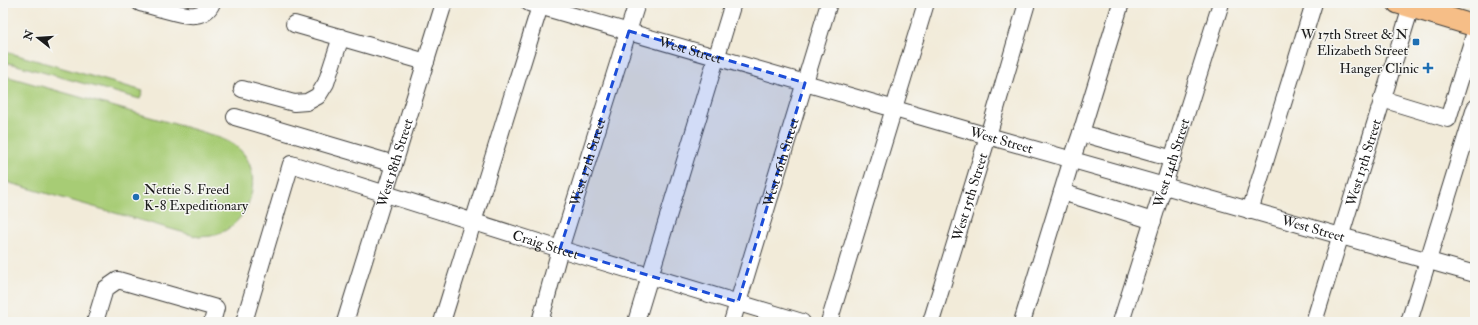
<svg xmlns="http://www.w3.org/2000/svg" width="1478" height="325" font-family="'IM FELL Double Pica',serif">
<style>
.green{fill:#a7cc75;stroke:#627448}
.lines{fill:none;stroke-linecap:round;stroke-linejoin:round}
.minor-casing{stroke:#3c3b38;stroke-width:18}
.major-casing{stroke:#3c3b38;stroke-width:23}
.path{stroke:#3c3b38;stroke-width:2;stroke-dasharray:1 3;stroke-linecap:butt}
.minor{stroke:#fff;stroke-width:16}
.major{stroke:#f6be87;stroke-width:21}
.marked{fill:#1d4ed8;fill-opacity:0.2;stroke:#1d4ed8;stroke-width:3;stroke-dasharray:8 5;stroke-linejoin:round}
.poi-dot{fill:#1f6fb2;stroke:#f6f6f2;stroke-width:1.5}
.labels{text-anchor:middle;stroke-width:3;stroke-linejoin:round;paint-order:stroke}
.poi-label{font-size:14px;fill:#1c1c1c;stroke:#f6f6f2;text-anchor:end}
.street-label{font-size:14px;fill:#1c1c1c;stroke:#f6f6f2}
</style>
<rect width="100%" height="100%" fill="#f6f6f2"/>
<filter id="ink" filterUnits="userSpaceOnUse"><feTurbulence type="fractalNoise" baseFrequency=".025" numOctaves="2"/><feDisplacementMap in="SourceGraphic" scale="8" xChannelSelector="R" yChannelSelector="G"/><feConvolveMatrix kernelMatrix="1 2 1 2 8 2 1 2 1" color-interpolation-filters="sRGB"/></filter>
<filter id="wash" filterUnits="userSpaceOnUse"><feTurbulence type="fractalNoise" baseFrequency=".012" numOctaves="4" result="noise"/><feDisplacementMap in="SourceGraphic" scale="16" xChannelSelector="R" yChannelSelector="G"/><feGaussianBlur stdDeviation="0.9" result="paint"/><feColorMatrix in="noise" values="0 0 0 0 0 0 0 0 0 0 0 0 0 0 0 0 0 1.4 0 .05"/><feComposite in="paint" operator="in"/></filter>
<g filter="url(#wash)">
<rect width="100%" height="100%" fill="#f2ebd9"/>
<!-- green -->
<g class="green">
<polygon points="3,51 143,91 140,99 13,64 3,62"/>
<path d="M 9,77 L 203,132 C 217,137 233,141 243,153 C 265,180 247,227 214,235 C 210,237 204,236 199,237 L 3,181 L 3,78 Z"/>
</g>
</g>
<g filter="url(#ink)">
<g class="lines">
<!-- minor casing -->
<g class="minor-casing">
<g id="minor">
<path d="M 140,3 C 152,6 185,17 195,15 C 203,14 209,10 212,3"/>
<path id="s1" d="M 529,3 L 988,136 L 1475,274"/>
<polyline points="294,24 426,62"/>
<polyline points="242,89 294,103 307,102 318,96 326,83 341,37"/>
<polyline points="1382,99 1448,119 1475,32"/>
<polyline points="235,117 394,164"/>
<polyline points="1081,133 1121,3"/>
<polyline points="1062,192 1153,221"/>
<polyline points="1250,211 1314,3"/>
<polyline points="95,322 105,289 118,280 216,308 212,322"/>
<path id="s2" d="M 244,322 L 291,164 L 560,249 L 802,322"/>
<path id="s3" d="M 345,322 L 444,3"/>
<polyline points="442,322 541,3"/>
<path id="s4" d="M 540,322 L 560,249 L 637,3"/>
<polyline points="636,322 733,3"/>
<path id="s5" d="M 732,322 L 829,3"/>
<polyline points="829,322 926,3"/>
<path id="s6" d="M 931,322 L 988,136 L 1027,3"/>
<polyline points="1022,322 1072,159 1081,133 1173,159"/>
<path id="s7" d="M 1121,322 L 1221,3"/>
<path id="s8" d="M 1314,322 L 1411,7"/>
<polyline points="1409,322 1475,108"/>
</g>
</g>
<!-- major casing -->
<g class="major-casing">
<polyline id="major" points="1398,3 1475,26"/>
</g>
<!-- path -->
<polyline class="path" points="1375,3 1382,5"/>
<!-- minor -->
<use href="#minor" class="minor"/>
<!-- major -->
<use href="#major" class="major"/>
</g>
</g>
<!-- marked area -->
<path class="marked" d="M 629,31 L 805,83 L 738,302 L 560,249 Z"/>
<!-- markers -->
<g class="poi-dot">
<rect x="1412" y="38" width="8" height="8" rx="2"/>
<path d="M1426 62h4v4h4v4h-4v4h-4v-4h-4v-4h4z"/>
<circle cx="136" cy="197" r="4"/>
</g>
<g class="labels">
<!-- poi labels -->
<g class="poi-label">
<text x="1408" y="39">W 17th Street &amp; N<tspan x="1408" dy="16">Elizabeth Street</tspan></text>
<text x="1419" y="73">Hanger Clinic</text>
<text x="144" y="194" text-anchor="start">Nettie S. Freed<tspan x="144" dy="16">K-8 Expeditionary</tspan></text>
</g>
<!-- street labels -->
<g class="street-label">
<text dy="5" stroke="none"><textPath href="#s1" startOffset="168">West Street</textPath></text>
<text dy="5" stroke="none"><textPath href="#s1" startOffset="492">West Street</textPath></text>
<text dy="5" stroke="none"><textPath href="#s3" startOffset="167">West 18th Street</textPath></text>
<text dy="5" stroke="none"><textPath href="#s4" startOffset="167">West 17th Street</textPath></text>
<text dy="5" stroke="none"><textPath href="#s8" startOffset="167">West 13th Street</textPath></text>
<text dy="5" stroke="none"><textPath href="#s5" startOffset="167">West 16th Street</textPath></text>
<text dy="5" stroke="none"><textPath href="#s7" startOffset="167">West 14th Street</textPath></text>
<text dy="5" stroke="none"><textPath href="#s6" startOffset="131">West 15th Street</textPath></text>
<text dy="5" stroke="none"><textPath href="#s1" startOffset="816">West Street</textPath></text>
<text dy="5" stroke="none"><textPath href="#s2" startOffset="432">Craig Street</textPath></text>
</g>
</g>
<!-- margin -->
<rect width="1478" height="325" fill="none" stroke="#f6f6f2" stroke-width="16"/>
<!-- north arrow -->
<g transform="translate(38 38) rotate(287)" stroke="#f6f6f2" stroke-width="3" paint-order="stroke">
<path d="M0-3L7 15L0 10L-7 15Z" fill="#1c1c1c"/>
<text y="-6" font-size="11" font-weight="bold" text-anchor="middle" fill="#1c1c1c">N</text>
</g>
</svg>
